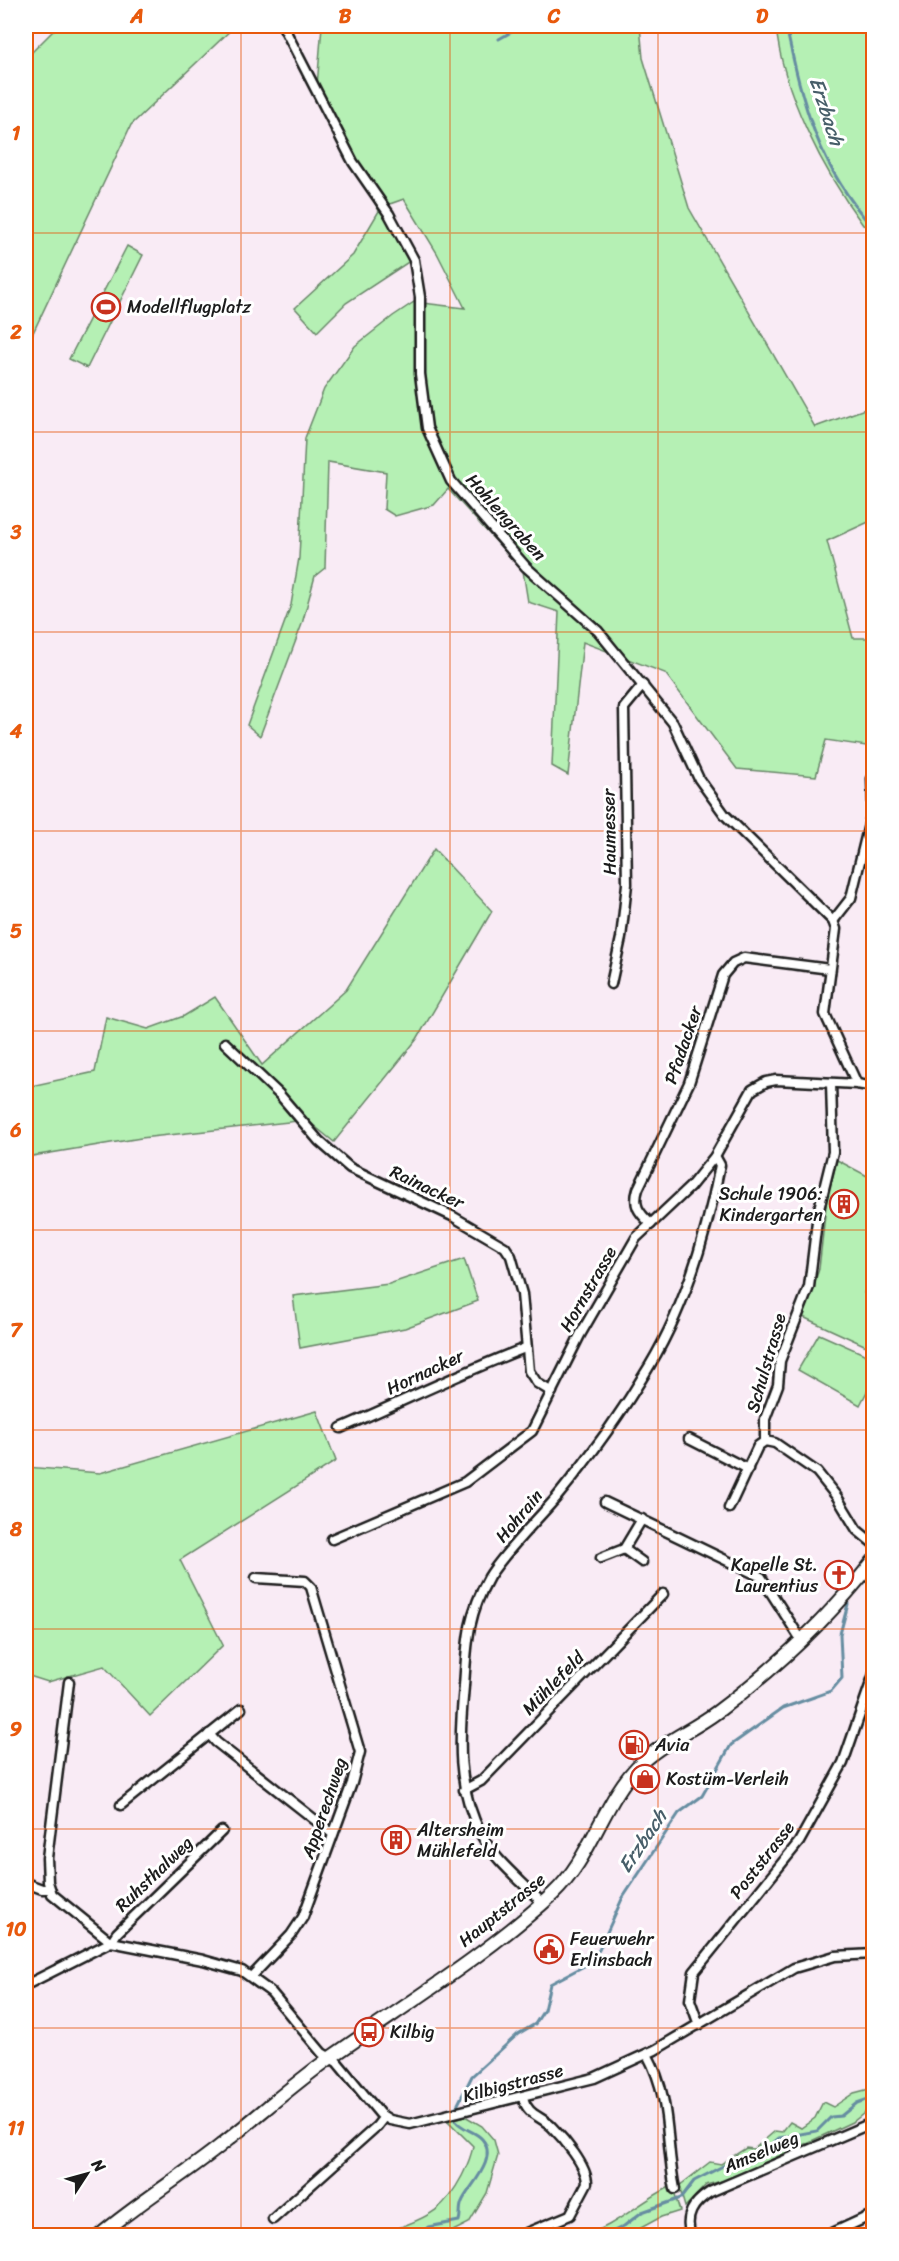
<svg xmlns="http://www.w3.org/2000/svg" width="899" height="2261" font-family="Sriracha,sans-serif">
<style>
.green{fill:#b5f0b4;stroke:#688668;stroke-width:1.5}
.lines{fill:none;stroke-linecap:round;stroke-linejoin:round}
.stream{stroke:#668da1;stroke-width:3}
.minor-casing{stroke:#1c1c1c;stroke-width:13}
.secondary-casing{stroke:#1c1c1c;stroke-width:16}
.minor{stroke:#fff;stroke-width:8}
.secondary{stroke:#fff;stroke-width:12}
.grid{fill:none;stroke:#e8590c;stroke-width:1.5;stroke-opacity:0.55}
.labels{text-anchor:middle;stroke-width:6;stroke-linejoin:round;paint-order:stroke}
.poi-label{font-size:18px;fill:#1c1c1c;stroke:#fff;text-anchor:start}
.street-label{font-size:18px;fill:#1c1c1c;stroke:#fff}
.water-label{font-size:20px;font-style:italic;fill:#475e69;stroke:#fff}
.neatline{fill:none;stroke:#e8590c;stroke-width:2}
.grid-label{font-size:20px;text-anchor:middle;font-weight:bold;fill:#e8590c}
</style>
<rect width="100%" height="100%" fill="#f9ebf5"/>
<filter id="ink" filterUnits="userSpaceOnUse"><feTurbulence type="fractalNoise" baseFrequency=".0167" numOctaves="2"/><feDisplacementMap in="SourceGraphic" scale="12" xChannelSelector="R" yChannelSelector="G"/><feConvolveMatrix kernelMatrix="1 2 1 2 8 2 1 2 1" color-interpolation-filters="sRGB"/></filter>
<g filter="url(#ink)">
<!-- green -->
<g class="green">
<polygon points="58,26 235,26 131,125 31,337 26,335 26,58"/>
<polygon points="322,26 640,26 643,58 689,208 815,427 873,406 873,520 827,541 853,638 873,638 873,747 826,740 816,776 737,769 665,673 583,642 568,775 552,766 559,612 528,602 523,571 448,489 434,505 395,516 384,509 386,472 328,462 325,568 315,576 302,624 260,736 247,725 291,605 299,558 305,438 324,389 355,346 393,316 414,302 465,308 437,253 404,199 387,205 416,257 346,303 317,332 295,308 353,255 379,211 316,98"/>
<path d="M 776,26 L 873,26 L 873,228 L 863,225 C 824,172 782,92 776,26 Z"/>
<polygon points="127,246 143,255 87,368 69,359"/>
<polygon points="434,849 492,911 417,1039 334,1142 307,1120 141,1138 26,1157 26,1087 95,1072 106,1017 148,1029 184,1016 215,997 262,1065 346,990"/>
<polygon points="837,1160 873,1179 873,1214 865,1224 872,1267 864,1293 873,1297 873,1349 803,1317 819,1269 827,1197"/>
<polygon points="464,1259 478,1301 405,1328 300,1348 293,1296 389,1284"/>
<polygon points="819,1334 873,1358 873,1380 860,1405 798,1370"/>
<polygon points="317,1411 336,1461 180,1560 223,1645 150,1716 104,1666 48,1682 26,1675 26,1467 100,1473"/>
<polygon points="873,2088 873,2106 854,2121 730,2179 706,2185 685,2207 679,2186 710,2162 721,2164 746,2148 754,2149 775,2131 782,2132 790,2122 801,2128 815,2118 823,2102 833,2107 854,2093"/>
<path d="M 465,2116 L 482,2126 L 494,2140 L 498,2155 L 487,2193 L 469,2223 L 445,2235 L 382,2235 C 422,2217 440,2218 462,2176 C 467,2166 471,2158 473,2146 L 448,2121 Z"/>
<path d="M 672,2186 L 680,2211 L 661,2217 L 628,2235 L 581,2236 C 615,2228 641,2200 672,2186 Z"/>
</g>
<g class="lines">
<!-- stream -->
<g class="stream">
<path d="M 786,26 C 803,106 818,166 874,229"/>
<polyline points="499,39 522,26"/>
<polyline points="424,337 425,385"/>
<polyline points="451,473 459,485"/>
<polyline points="523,557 553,586"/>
<polyline points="455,2110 472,2076 518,2034 535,2024 544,2010 550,1984 586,1965 599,1950 622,1899 679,1813 702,1796 731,1745 783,1708 831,1691 842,1678 840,1634 848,1604"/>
<path d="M 419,2236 L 428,2227 L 459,2221 C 461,2215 459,2208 462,2202 C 467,2188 500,2159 482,2139 C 474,2130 462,2130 455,2120"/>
<polyline points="604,2236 624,2226 642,2212 681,2198 694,2181 723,2166 757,2157 779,2138 817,2131 831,2117 841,2116 857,2103 874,2097"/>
</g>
<!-- minor casing -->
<g class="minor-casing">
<g id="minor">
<polyline points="283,26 353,162 389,214 414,260 420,297 420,374 427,428 451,481 526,567 598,631 673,723 699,779 725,815 833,921 836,929 825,1014 857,1084"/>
<polyline points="833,921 851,898 873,808 872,779"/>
<polyline points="611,984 621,938 627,884 624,708 643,685"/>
<polyline points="225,1043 279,1094 319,1141 350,1168 452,1216 505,1247 511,1256 522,1294 529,1371 537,1383 552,1392"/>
<path d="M 651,1224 C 638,1212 633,1205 638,1189 L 689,1083 L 723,975 L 733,963 L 744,958 L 830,969"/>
<path d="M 341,1428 C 402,1402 462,1372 525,1348"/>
<polyline points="689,1439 748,1469"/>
<polyline points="765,1441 765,1419 778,1385 780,1361 809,1287 818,1213 833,1152 831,1083"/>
<polyline points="605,1502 761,1577 802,1641"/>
<polyline points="729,1508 758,1446 765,1441 775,1443 817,1472 837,1497 857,1530 874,1544"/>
<polyline points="332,1539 465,1482 532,1431 580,1335 636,1238 690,1187 715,1156 752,1090 766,1082 776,1080 857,1084 874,1087"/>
<polyline points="624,1549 642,1562"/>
<polyline points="601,1558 624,1549 642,1519"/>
<polyline points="69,1682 47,1858 48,1882 52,1894 111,1942 117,1933 222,1831"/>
<polyline points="209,1734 216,1742 333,1834"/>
<polyline points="464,1790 481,1781 663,1594"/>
<polyline points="121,1805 241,1709"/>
<polyline points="26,1883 42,1889 49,1889"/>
<path d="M 542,1903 C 522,1881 496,1862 482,1836 C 456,1787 459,1739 464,1686 C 467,1644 467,1616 489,1577 C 503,1554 537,1520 556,1498 C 590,1457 623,1411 650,1365 C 686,1305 707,1233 720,1165 L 715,1156"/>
<polyline points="252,1976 291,1935 303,1917 352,1783 360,1752 311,1587 305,1581 256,1578"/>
<polyline points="26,1985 111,1942 203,1960 242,1971 271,1992 322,2053 337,2062 380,2114 390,2120 410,2124 594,2078 655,2050 794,1968 835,1956 874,1954"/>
<polyline points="699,2025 690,2000 694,1972 799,1842 843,1763 874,1674"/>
<path d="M 647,2054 C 672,2100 665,2141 675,2189"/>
<polyline points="273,2219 377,2126 384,2117"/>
<path d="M 519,2236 L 570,2215 L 587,2183 C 587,2166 564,2139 552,2127 C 540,2115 528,2116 523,2098"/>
<path d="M 691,2236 C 684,2216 693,2203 710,2192 L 874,2122"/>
<polyline points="826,2236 874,2214"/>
</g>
</g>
<!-- secondary casing -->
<g class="secondary-casing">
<path id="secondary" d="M 99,2236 C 138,2203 181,2177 220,2146 C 257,2117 292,2085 330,2058 C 405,2005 485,1956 553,1894 C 593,1857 603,1798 643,1761 C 665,1741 693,1730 717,1712 C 776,1668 829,1618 874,1560"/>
</g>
<!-- minor -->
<use href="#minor" class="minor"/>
<!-- secondary -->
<use href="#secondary" class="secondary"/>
</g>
</g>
<!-- grid -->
<path class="grid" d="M 241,26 L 241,2236M 450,26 L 450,2236M 658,26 L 658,2236M 26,233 L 874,233M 26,432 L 874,432M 26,632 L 874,632M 26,831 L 874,831M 26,1031 L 874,1031M 26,1230 L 874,1230M 26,1430 L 874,1430M 26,1629 L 874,1629M 26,1829 L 874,1829M 26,2028 L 874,2028"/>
<!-- icons -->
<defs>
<g id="stadium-ring" transform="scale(1.5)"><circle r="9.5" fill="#fff" stroke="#c8321e" stroke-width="1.5"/><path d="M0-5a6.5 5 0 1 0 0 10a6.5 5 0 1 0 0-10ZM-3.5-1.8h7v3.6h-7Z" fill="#c8321e"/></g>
<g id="building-ring" transform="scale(1.5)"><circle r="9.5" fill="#fff" stroke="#c8321e" stroke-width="1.5"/><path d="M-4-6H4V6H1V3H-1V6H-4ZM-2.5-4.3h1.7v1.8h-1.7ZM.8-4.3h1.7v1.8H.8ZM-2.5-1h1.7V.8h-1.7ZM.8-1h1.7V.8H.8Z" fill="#c8321e"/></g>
<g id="church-ring" transform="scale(1.5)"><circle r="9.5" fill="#fff" stroke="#c8321e" stroke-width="1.5"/><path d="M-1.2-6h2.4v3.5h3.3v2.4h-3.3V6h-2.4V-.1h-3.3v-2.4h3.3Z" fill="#c8321e"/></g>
<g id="fuel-ring" transform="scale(1.5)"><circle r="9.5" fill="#fff" stroke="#c8321e" stroke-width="1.5"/><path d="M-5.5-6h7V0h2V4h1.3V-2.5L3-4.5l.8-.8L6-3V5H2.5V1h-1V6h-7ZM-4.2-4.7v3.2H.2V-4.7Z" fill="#c8321e"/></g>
<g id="shop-ring" transform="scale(1.5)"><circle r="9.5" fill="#fff" stroke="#c8321e" stroke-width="1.5"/><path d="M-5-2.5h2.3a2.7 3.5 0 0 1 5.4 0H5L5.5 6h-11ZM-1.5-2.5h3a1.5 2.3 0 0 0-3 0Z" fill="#c8321e"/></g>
<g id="civic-ring" transform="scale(1.5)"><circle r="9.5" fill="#fff" stroke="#c8321e" stroke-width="1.5"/><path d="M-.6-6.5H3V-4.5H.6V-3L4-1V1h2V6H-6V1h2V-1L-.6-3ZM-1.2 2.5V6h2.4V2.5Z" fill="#c8321e"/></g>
<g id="bus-ring" transform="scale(1.5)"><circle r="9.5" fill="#fff" stroke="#c8321e" stroke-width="1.5"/><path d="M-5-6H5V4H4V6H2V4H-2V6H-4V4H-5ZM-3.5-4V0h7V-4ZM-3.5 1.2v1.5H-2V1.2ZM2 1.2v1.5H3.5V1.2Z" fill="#c8321e"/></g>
</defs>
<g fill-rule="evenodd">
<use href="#stadium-ring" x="106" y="307"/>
<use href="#building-ring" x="844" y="1204"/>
<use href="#church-ring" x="839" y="1575"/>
<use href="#fuel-ring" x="634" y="1745"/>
<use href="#shop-ring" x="645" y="1779"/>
<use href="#building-ring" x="396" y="1840"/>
<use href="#civic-ring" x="549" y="1949"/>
<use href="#bus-ring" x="369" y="2032"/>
</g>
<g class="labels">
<!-- poi labels -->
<g class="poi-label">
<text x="127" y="313">Modellflugplatz</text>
<text x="823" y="1200" text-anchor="end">Schule 1906:<tspan x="823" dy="21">Kindergarten</tspan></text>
<text x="818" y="1571" text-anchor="end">Kapelle St.<tspan x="818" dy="21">Laurentius</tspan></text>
<text x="655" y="1751">Avia</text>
<text x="666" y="1785">Kostüm-Verleih</text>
<text x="417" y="1836">Altersheim<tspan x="417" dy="21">Mühlefeld</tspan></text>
<text x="570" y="1945">Feuerwehr<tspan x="570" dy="21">Erlinsbach</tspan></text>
<text x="390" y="2038">Kilbig</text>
</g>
<!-- street labels -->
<g class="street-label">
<text transform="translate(506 517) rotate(48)" y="6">Hohlengraben</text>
<text transform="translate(609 832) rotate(-91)" y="6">Haumesser</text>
<text transform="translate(683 1045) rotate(-71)" y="6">Pfadacker</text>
<text transform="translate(427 1187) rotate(25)" y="6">Rainacker</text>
<text transform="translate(588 1289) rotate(-60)" y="6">Hornstrasse</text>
<text transform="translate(766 1363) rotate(-74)" y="6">Schulstrasse</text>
<text transform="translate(425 1372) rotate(-25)" y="6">Hornacker</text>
<text transform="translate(519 1516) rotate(-50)" y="6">Hohrain</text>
<text transform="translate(553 1683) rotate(-46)" y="6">Mühlefeld</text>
<text transform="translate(324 1808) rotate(-71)" y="6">Apperechweg</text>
<text transform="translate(762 1860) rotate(-52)" y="6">Poststrasse</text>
<text transform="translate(154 1874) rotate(-44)" y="6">Ruhsthalweg</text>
<text transform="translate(502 1910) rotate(-39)" y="6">Hauptstrasse</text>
<text transform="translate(513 2083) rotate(-15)" y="6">Kilbigstrasse</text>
<text transform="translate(761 2152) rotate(-23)" y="6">Amselweg</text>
</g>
<!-- water labels -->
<g class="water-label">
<text transform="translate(827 111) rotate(72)" y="7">Erzbach</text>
<text transform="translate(642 1841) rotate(-56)" y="7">Erzbach</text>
</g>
</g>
<!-- margin -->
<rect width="899" height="2261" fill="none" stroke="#fff" stroke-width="66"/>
<!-- north arrow -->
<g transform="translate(87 2174) rotate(54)" stroke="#ffffff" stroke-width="4.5" paint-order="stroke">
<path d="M0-4.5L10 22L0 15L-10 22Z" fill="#1c1c1c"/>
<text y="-9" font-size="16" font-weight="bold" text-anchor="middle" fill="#1c1c1c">N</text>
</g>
<rect x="33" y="33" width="833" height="2195" class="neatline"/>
<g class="grid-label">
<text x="137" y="23">A</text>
<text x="345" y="23">B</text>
<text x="554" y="23">C</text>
<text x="762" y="23">D</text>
<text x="16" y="140">1</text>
<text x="16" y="339">2</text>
<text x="16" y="539">3</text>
<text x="16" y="738">4</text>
<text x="16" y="938">5</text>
<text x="16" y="1137">6</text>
<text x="16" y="1337">7</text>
<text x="16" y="1536">8</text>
<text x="16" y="1736">9</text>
<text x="16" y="1936">10</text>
<text x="16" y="2135">11</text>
</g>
</svg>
